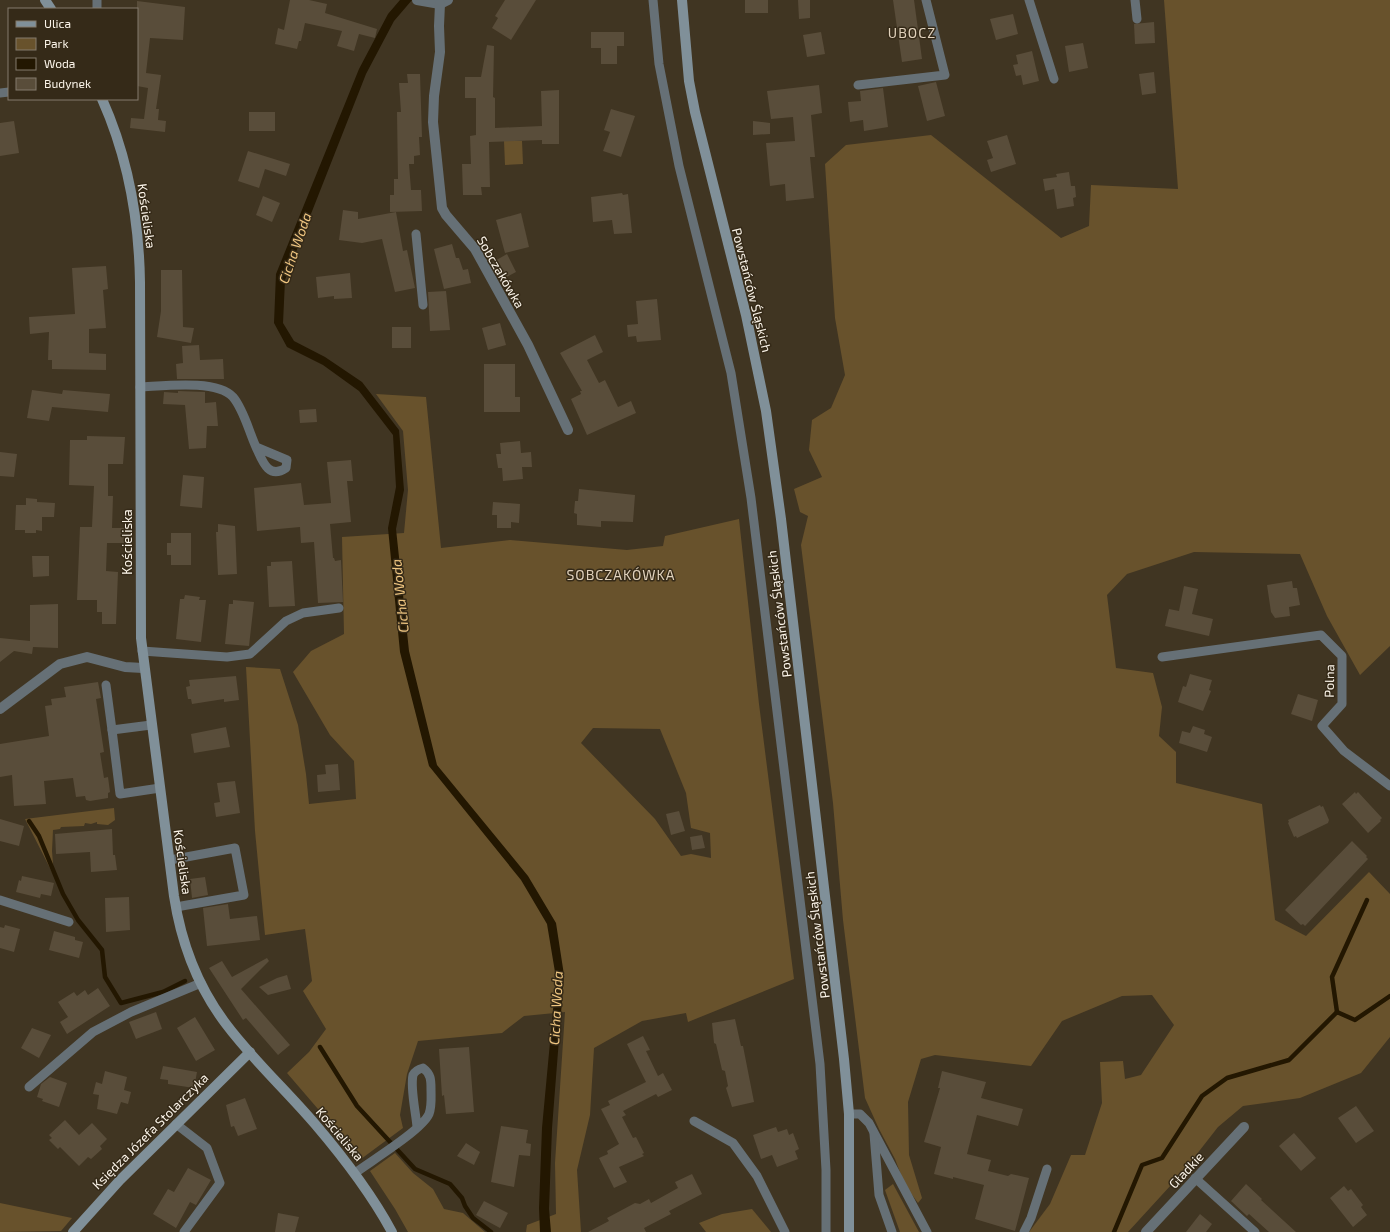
<svg xmlns="http://www.w3.org/2000/svg" width="1390" height="1232" font-family="'Exo 2',sans-serif">
<style>
.green{fill:#68522c;fill-rule:evenodd}
.water{fill:#231701}
.lines{fill:none;stroke-linecap:round;stroke-linejoin:round}
.stream{stroke:#231701;stroke-width:4.5}
.building{fill:#594d3a}
.lane{stroke:#667076;stroke-width:9}
.street{stroke:#667076;stroke-width:10}
.secondary{stroke:#809099;stroke-width:10}
.labels{text-anchor:middle;stroke-width:3;stroke-linejoin:round;paint-order:stroke}
.street-label{font-size:13px;fill:#fbf4e9;stroke:#352a18}
.neighbourhood-label{font-size:14px;letter-spacing:1px;fill:#e1d2bc;stroke:#352a18}
.water-label{font-size:14px;font-style:italic;fill:#f0c680;stroke:#352a18}
</style>
<rect width="100%" height="100%" fill="#403522"/>
<!-- green -->
<g class="green">
<polygon points="1164,0 1390,0 1390,646 1360,675 1327,616 1300,554 1194,552 1127,574 1107,595 1116,668 1153,673 1162,707 1159,736 1176,752 1176,783 1262,804 1275,920 1306,936 1369,872 1390,894 1390,1037 1361,1073 1300,1098 1243,1106 1218,1127 1182,1173 1128,1232 1029,1232 1050,1204 1071,1155 1085,1155 1102,1103 1100,1062 1123,1061 1125,1079 1141,1075 1174,1025 1152,995 1122,996 1062,1021 1031,1066 935,1055 921,1059 908,1102 909,1155 922,1198 918,1203 905,1185 895,1159 879,1129 865,1098 843,920 833,803 801,545 808,516 800,512 794,489 822,477 809,450 812,420 831,408 845,375 835,318 825,164 846,145 931,135 1061,238 1089,226 1091,185 1178,189"/>
<polygon points="504,141 522,141 523,164 505,165"/>
<path d="M 376,394 L 426,397 L 441,548 L 510,540 L 627,550 L 663,546 L 665,536 L 739,519 L 759,704 L 794,979 L 688,1022 L 686,1013 L 642,1021 L 594,1048 L 590,1115 L 577,1170 L 581,1232 L 526,1232 L 527,1225 L 556,1214 L 555,1163 L 565,1012 L 524,1016 L 502,1033 L 418,1041 L 407,1074 L 400,1115 L 403,1128 L 361,1159 L 287,1073 L 309,1052 L 326,1029 L 303,991 L 312,981 L 305,929 L 265,935 L 255,831 L 246,667 L 280,669 L 298,725 L 306,774 L 309,804 L 356,799 L 354,761 L 330,735 L 293,672 L 311,651 L 344,634 L 342,537 L 404,533 L 408,490 L 403,431 ZM 593,728 L 660,729 L 686,793 L 691,828 L 710,833 L 711,858 L 691,854 L 681,856 L 655,819 L 581,743 Z"/>
<polygon points="114,808 115,820 108,825 97,824 97,822 91,824 85,823 84,826 61,827 60,829 53,830 52,851 54,876 25,819"/>
<polygon points="395,1153 413,1173 433,1189 444,1209 463,1213 485,1232 408,1232 395,1209 370,1171"/>
<polygon points="893,1184 919,1232 900,1232 885,1190"/>
<polygon points="0,1203 72,1218 61,1231 0,1232"/>
<polygon points="752,1209 771,1232 706,1232 699,1223 722,1214"/>
</g>
<!-- water -->
<polygon class="water" points="400,0 412,0 394,21 366,74 285,280 283,323 294,341 325,357 362,382 399,430 404,490 396,529 409,651 437,765 528,876 556,923 564,975 552,1128 549,1209 551,1232 540,1232 539,1208 542,1128 556,978 547,924 521,880 429,766 400,652 388,528 396,487 393,435 359,391 323,365 287,347 274,323 276,274 359,69 388,14"/>
<g class="lines">
<!-- stream -->
<g class="stream">
<polyline points="29,821 39,836 63,894 78,920 102,950 105,977 121,1003 163,992 185,981"/>
<polyline points="1337,1012 1332,977 1367,900"/>
<polyline points="320,1047 357,1106 415,1169 450,1184 462,1198 465,1206 473,1218 491,1232"/>
<polyline points="1114,1232 1142,1165 1162,1158 1202,1096 1227,1078 1289,1060 1337,1012 1355,1020 1390,996"/>
</g>
</g>
<!-- building -->
<g class="building">
<polygon points="290,0 309,0 327,4 325,13 377,29 375,38 359,34 354,51 337,46 342,31 305,23 301,41 299,41 297,49 275,44 278,28 284,30"/>
<polygon points="505,0 536,0 511,40 492,28 498,18 495,16"/>
<rect x="745" y="0" width="23" height="13"/>
<polygon points="798,0 810,0 810,18 799,19"/>
<polygon points="893,0 914,0 922,59 902,62"/>
<polygon points="137,1 185,7 183,40 150,38 146,73 161,75 156,109 159,109 158,120 166,121 165,132 130,128 131,118 144,119 148,88 137,86"/>
<polygon points="1013,14 1018,34 996,40 990,19"/>
<polygon points="1154,22 1155,43 1135,44 1134,24"/>
<polygon points="591,32 624,32 624,46 617,46 617,64 601,64 601,48 591,48"/>
<polygon points="821,32 825,54 807,57 803,35"/>
<polygon points="1083,43 1088,68 1069,72 1065,46"/>
<polygon points="487,45 494,46 493,97 495,98 495,128 542,126 541,91 559,90 559,144 542,144 542,140 489,142 490,187 481,187 482,195 463,195 462,164 471,164 470,136 476,135 476,98 465,98 465,77 481,77"/>
<polygon points="1032,51 1039,81 1023,85 1021,75 1016,76 1013,65 1018,64 1016,55"/>
<polygon points="1154,72 1156,93 1142,95 1139,74"/>
<polygon points="407,74 420,74 422,137 419,137 420,155 414,156 414,164 409,164 411,190 421,190 422,211 390,212 390,195 394,195 394,179 398,179 397,112 401,112 399,83 408,83"/>
<polygon points="936,82 945,116 927,121 918,86"/>
<polygon points="819,85 822,113 811,115 815,157 810,157 814,198 786,201 785,184 770,186 766,143 795,141 793,117 771,119 767,91"/>
<polygon points="883,88 888,127 864,131 863,120 850,122 848,102 861,101 860,91"/>
<polygon points="611,109 635,116 621,157 603,151 610,132 604,130"/>
<rect x="249" y="112" width="26" height="19"/>
<polygon points="14,121 19,153 0,156 0,123"/>
<polygon points="753,121 770,123 770,134 753,135"/>
<polygon points="1007,135 1016,164 991,172 987,160 993,158 987,141"/>
<polygon points="248,151 290,164 286,176 265,169 259,188 238,181"/>
<polygon points="1069,172 1071,186 1075,186 1076,197 1073,198 1074,206 1057,209 1054,189 1045,191 1043,179 1057,177 1056,174"/>
<polygon points="622,193 623,195 628,194 632,233 614,234 612,220 593,222 591,197"/>
<polygon points="263,196 280,203 272,222 256,215"/>
<polygon points="343,210 358,212 358,219 396,212 403,251 407,250 415,288 395,292 382,239 362,243 339,240"/>
<polygon points="521,213 529,247 505,253 496,220"/>
<polygon points="452,244 456,258 459,258 463,270 468,269 471,283 444,289 434,249"/>
<polygon points="507,254 516,272 501,280 493,262"/>
<polygon points="106,266 108,289 103,290 106,328 89,329 89,353 106,354 106,370 52,369 52,360 48,360 49,332 30,334 29,317 75,314 72,268"/>
<polygon points="161,270 182,270 183,327 194,328 191,343 157,337 161,311"/>
<polygon points="350,273 352,298 334,299 334,296 318,298 316,277"/>
<polygon points="446,291 450,330 430,331 428,292"/>
<polygon points="657,299 661,340 637,342 636,336 628,337 627,325 638,324 636,301"/>
<polygon points="500,323 506,345 488,350 482,328"/>
<rect x="392" y="327" width="19" height="21"/>
<polygon points="595,335 603,352 587,360 599,383 605,380 618,407 631,401 636,413 587,435 571,399 581,394 580,391 582,391 560,353"/>
<polygon points="199,345 200,360 223,359 224,379 177,379 176,364 183,363 182,346"/>
<polygon points="484,364 515,364 515,397 520,397 520,412 484,412"/>
<polygon points="32,390 62,394 63,390 110,394 108,412 52,407 49,421 27,418"/>
<polygon points="178,391 205,392 205,403 216,402 218,426 207,426 206,448 189,449 185,405 163,404 164,392 178,393"/>
<polygon points="316,409 317,422 300,423 299,410"/>
<polygon points="87,436 125,437 123,464 108,464 108,496 113,496 112,528 127,528 127,543 107,543 106,571 118,572 116,624 102,624 102,612 97,612 97,600 77,600 80,527 92,527 94,486 69,485 70,440 87,440"/>
<polygon points="520,441 521,453 531,452 532,467 522,467 523,479 503,481 502,468 498,468 496,454 501,454 500,443"/>
<polygon points="0,452 17,454 14,477 0,476"/>
<polygon points="351,460 353,481 347,481 351,522 330,524 333,558 334,558 335,561 341,560 343,602 318,603 314,542 301,543 300,527 257,531 254,488 301,483 304,505 331,503 327,462"/>
<polygon points="183,475 204,477 202,508 180,506"/>
<polygon points="579,489 635,495 633,522 601,521 601,527 577,525 577,514 574,513 575,501 578,501"/>
<polygon points="26,498 37,499 37,502 55,503 54,517 42,517 42,531 36,530 36,533 25,533 25,530 15,530 16,505 26,505"/>
<polygon points="493,502 520,504 519,523 511,522 511,528 497,528 497,515 492,515"/>
<polygon points="218,524 235,526 237,574 218,575 216,532 218,532"/>
<polygon points="171,533 191,533 191,565 171,565 171,555 167,555 167,543 171,543"/>
<polygon points="32,556 49,556 49,576 33,577"/>
<polygon points="292,561 295,606 269,607 267,566 271,566 271,562"/>
<polygon points="1292,581 1293,588 1297,588 1300,605 1289,607 1290,616 1275,618 1271,612 1267,585"/>
<polygon points="1184,586 1198,589 1192,614 1213,619 1209,636 1165,626 1169,609 1179,611"/>
<polygon points="185,595 200,597 199,600 206,600 201,642 176,639 180,599 184,599"/>
<polygon points="233,600 254,602 249,646 225,644 229,604 233,604"/>
<polygon points="58,604 58,648 33,647 32,654 14,651 0,662 0,638 30,641 30,605"/>
<polygon points="1190,674 1212,680 1209,690 1211,691 1203,711 1178,702 1183,686 1186,687"/>
<polygon points="236,676 239,700 224,702 224,699 192,704 191,699 188,699 186,687 190,686 189,680"/>
<polygon points="98,682 101,698 96,699 104,752 100,753 104,778 108,777 110,792 108,793 108,798 90,801 86,800 85,796 76,797 73,778 44,781 46,804 14,806 12,775 0,777 0,744 49,736 45,706 52,705 51,699 66,697 64,687"/>
<polygon points="1298,694 1318,700 1312,721 1291,714"/>
<polygon points="1193,726 1205,730 1204,734 1212,737 1207,752 1179,743 1182,731 1190,733"/>
<polygon points="226,727 230,747 194,753 191,734"/>
<polygon points="338,764 340,790 318,792 317,775 326,774 325,765"/>
<polygon points="235,781 240,813 216,817 214,803 220,802 217,783"/>
<polygon points="1355,792 1356,794 1358,792 1382,818 1380,820 1381,821 1368,833 1342,804"/>
<polygon points="1320,805 1321,807 1323,806 1329,820 1328,823 1297,838 1296,836 1294,837 1288,823 1289,822 1288,820"/>
<polygon points="679,811 685,831 671,835 666,814"/>
<polygon points="0,819 24,826 19,846 0,841"/>
<polygon points="112,829 113,855 115,855 117,870 91,872 90,852 56,854 55,834"/>
<polygon points="702,835 705,848 692,850 690,837"/>
<polygon points="1352,841 1367,856 1366,857 1368,859 1305,926 1303,924 1301,925 1285,910"/>
<polygon points="22,876 54,883 51,896 41,894 40,898 16,892 19,880 21,881"/>
<polygon points="205,877 208,895 192,898 190,879"/>
<polygon points="129,897 130,930 106,932 105,898"/>
<polygon points="228,904 230,919 257,916 260,940 207,946 203,908"/>
<polygon points="5,925 20,929 14,952 0,948 0,927 4,928"/>
<polygon points="54,931 75,937 75,940 83,942 79,958 49,950"/>
<polygon points="267,958 269,961 241,989 290,1045 278,1055 246,1018 243,1020 209,968 222,961 232,977"/>
<polygon points="287,975 291,989 268,995 259,987 277,978"/>
<polygon points="98,988 110,1006 67,1034 60,1022 68,1017 58,1002 74,992 77,996 85,990 88,995"/>
<polygon points="156,1012 162,1029 136,1039 129,1022"/>
<polygon points="195,1017 215,1050 196,1061 177,1028"/>
<polygon points="735,1019 741,1046 743,1046 754,1102 732,1107 726,1088 728,1086 725,1071 722,1070 716,1044 714,1043 712,1023"/>
<polygon points="32,1028 51,1035 39,1058 21,1048"/>
<polygon points="643,1036 650,1050 646,1051 658,1076 663,1073 672,1090 658,1097 656,1094 623,1111 626,1115 622,1117 633,1138 636,1137 644,1153 642,1154 644,1156 619,1167 627,1182 614,1188 599,1158 608,1154 607,1151 619,1144 601,1109 610,1105 608,1101 646,1082 627,1044"/>
<polygon points="469,1047 474,1112 446,1114 444,1095 442,1096 439,1049"/>
<polygon points="163,1066 197,1072 194,1088 168,1084 168,1080 160,1079"/>
<polygon points="105,1071 127,1077 124,1090 131,1092 128,1104 121,1102 117,1114 97,1109 99,1095 93,1094 96,1082 102,1084"/>
<polygon points="942,1071 986,1082 981,1098 1023,1109 1018,1126 977,1115 967,1154 991,1160 988,1171 1008,1176 1011,1174 1029,1178 1015,1231 975,1219 984,1185 953,1177 953,1179 934,1174 941,1147 924,1142 940,1088 938,1088"/>
<polygon points="50,1077 67,1083 59,1107 42,1101 43,1099 37,1097 41,1084"/>
<polygon points="245,1098 257,1129 238,1136 234,1126 231,1127 226,1105"/>
<polygon points="1356,1106 1374,1131 1356,1143 1338,1118"/>
<polygon points="65,1120 79,1135 92,1123 107,1139 100,1146 102,1149 91,1159 88,1157 79,1166 60,1147 58,1149 49,1140 52,1138 49,1135"/>
<polygon points="501,1126 528,1130 526,1143 531,1144 530,1156 519,1155 514,1187 491,1182"/>
<polygon points="776,1127 778,1132 787,1129 789,1135 793,1133 799,1149 795,1151 798,1159 777,1167 772,1155 761,1159 753,1135"/>
<polygon points="1294,1133 1316,1158 1301,1171 1279,1146"/>
<polygon points="466,1143 480,1152 474,1165 457,1156"/>
<polygon points="188,1168 211,1180 196,1205 190,1202 176,1228 153,1214 168,1189 174,1192"/>
<polygon points="692,1174 702,1194 669,1211 671,1214 644,1228 646,1232 588,1232 609,1221 607,1218 635,1203 640,1204 649,1199 651,1203 678,1188 675,1182"/>
<polygon points="1246,1184 1262,1199 1261,1200 1296,1232 1269,1232 1249,1214 1247,1216 1231,1201"/>
<polygon points="1344,1186 1348,1191 1351,1189 1363,1205 1361,1207 1367,1215 1353,1227 1330,1198"/>
<polygon points="484,1201 508,1213 500,1228 476,1215"/>
<polygon points="278,1213 299,1217 295,1232 275,1232"/>
<polygon points="1200,1214 1212,1224 1206,1232 1186,1232"/>
</g>
<g class="lines">
<!-- lane -->
<g class="lane">
<polyline points="97,0 97,9"/>
<polyline points="653,0 659,64 679,166 731,373 751,498 820,1064 826,1170 826,1232"/>
<polyline points="1029,0 1054,79"/>
<polyline points="1135,0 1137,19"/>
<polyline points="858,85 945,75 926,0"/>
<polyline points="0,93 9,92"/>
<polyline points="416,234 423,305"/>
<path d="M 140,387 C 163,386 217,379 233,397 C 244,410 249,432 256,447 L 287,460 L 286,468 C 268,480 262,460 256,447"/>
<polyline points="142,651 227,657 250,654 286,621 303,613 339,608"/>
<polyline points="1162,657 1321,635 1342,656 1342,704 1322,726 1344,751 1390,786"/>
<polyline points="106,685 112,730"/>
<polyline points="151,725 112,730 120,794 160,788"/>
<polyline points="170,860 235,848 244,895 176,907"/>
<polyline points="0,900 69,922"/>
<polyline points="29,1087 93,1032 131,1012 201,983"/>
<polyline points="849,1114 860,1114 869,1123 927,1232"/>
<polyline points="694,1121 733,1143 757,1176 785,1232"/>
<polyline points="176,1124 207,1148 220,1183 184,1232"/>
<polyline points="874,1134 879,1195 892,1232"/>
<path d="M 355,1173 C 371,1161 422,1130 429,1114 C 432,1106 431,1097 431,1089 C 431,1080 431,1074 423,1068 C 419,1069 415,1071 413,1075 C 410,1088 416,1113 417,1127"/>
<polyline points="1195,1178 1255,1232"/>
<polyline points="1024,1232 1031,1218 1047,1169"/>
</g>
<!-- street -->
<g class="street">
<polyline points="417,0 440,4 448,0"/>
<polyline points="440,4 439,26 440,52 434,96 433,122 442,208 446,215 475,249 528,345 568,430"/>
<polyline points="0,709 60,664 87,657 125,667 143,668"/>
<polyline points="1146,1232 1244,1127"/>
</g>
<!-- secondary -->
<g class="secondary">
<polyline points="45,0 51,9"/>
<polyline points="682,0 689,81 695,112 746,315 766,411 781,519 844,1059 849,1114 849,1232"/>
<path d="M 102,99 C 128,157 139,219 140,282 L 141,638 L 174,896 C 181,942 198,987 226,1024 C 253,1060 286,1090 315,1124 C 344,1158 371,1193 392,1232"/>
<polyline points="73,1232 120,1180 250,1052"/>
</g>
</g>
<g class="labels">
<!-- street labels -->
<g class="street-label">
<text transform="translate(147 216) rotate(82)" y="5">Kościeliska</text>
<text transform="translate(501 272) rotate(60)" y="5">Sobczakówka</text>
<text transform="translate(752 290) rotate(76)" y="5">Powstańców Śląskich</text>
<text transform="translate(127 542) rotate(-90)" y="5">Kościeliska</text>
<text transform="translate(779 614) rotate(-97)" y="5">Powstańców Śląskich</text>
<text transform="translate(1329 681) rotate(-89)" y="5">Polna</text>
<text transform="translate(183 862) rotate(82)" y="5">Kościeliska</text>
<text transform="translate(817 935) rotate(-97)" y="5">Powstańców Śląskich</text>
<text transform="translate(150 1131) rotate(-45)" y="5">Księdza Józefa Stolarczyka</text>
<text transform="translate(340 1134) rotate(50)" y="5">Kościeliska</text>
<text transform="translate(1186 1170) rotate(-47)" y="5">Gładkie</text>
</g>
<!-- neighbourhood labels -->
<g class="neighbourhood-label">
<text x="912" y="38">UBOCZ</text>
<text x="621" y="580">SOBCZAKÓWKA</text>
</g>
<!-- water labels -->
<g class="water-label">
<text transform="translate(295 248) rotate(-71)" y="5">Cicha Woda</text>
<text transform="translate(400 596) rotate(-96)" y="5">Cicha Woda</text>
<text transform="translate(556 1008) rotate(-87)" y="5">Cicha Woda</text>
</g>
</g>
<!-- legend -->
<rect x="8" y="8" width="130" height="92" fill="#352a18" stroke="#847b6c"/>
<rect x="16" y="21" width="20" height="6" fill="#809099" stroke="#847b6c"/>
<text x="44" y="28" font-size="12" fill="#fbf4e9">Ulica</text>
<rect x="16" y="38" width="20" height="12" fill="#68522c" stroke="#847b6c"/>
<text x="44" y="48" font-size="12" fill="#fbf4e9">Park</text>
<rect x="16" y="58" width="20" height="12" fill="#231701" stroke="#847b6c"/>
<text x="44" y="68" font-size="12" fill="#fbf4e9">Woda</text>
<rect x="16" y="78" width="20" height="12" fill="#594d3a" stroke="#847b6c"/>
<text x="44" y="88" font-size="12" fill="#fbf4e9">Budynek</text>
</svg>
